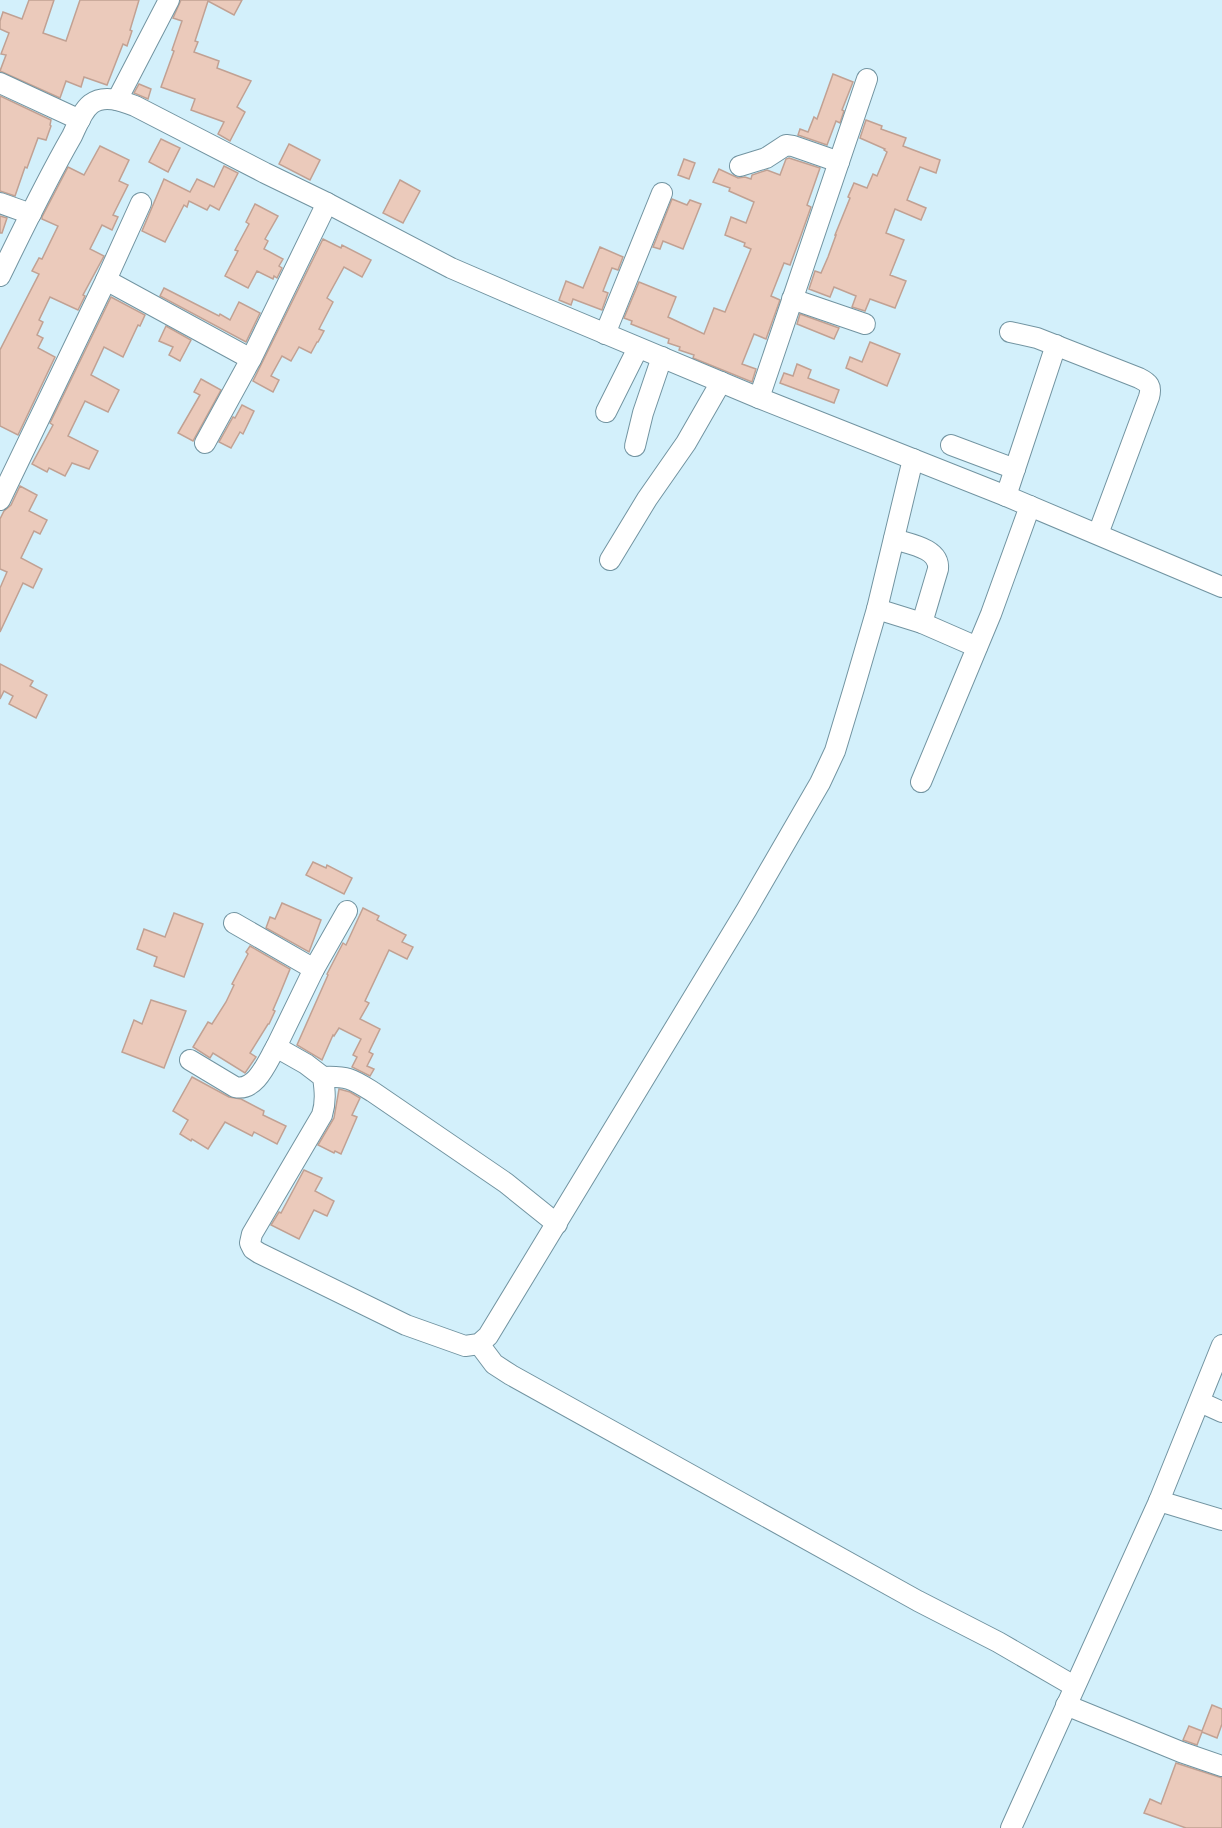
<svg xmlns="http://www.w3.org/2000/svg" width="1222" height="1828" font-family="Quicksand,sans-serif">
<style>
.building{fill:#ebcabb;stroke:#c1a193;stroke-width:1.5}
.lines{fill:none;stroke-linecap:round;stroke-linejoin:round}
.minor-casing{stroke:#7294a1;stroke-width:22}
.minor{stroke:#fff;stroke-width:20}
</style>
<rect width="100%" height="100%" fill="#d3f0fb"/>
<!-- building -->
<g class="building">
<polygon points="29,0 54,0 43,33 66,41 80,0 139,0 130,30 132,31 127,46 123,44 107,85 84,77 81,87 66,81 60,98 0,71 6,55 1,54 9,33 0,29 0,21 3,12 22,19"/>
<polygon points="181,0 242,0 234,15 208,1 195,41 198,42 194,52 219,61 217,68 251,81 237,107 245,112 230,141 218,134 224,122 191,110 195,99 161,87 174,51 172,50 182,21 173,18"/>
<polygon points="833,74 853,82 842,110 844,111 840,123 836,121 827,145 798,135 800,129 808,132 814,117 817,119"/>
<polygon points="139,84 151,89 148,99 134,93"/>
<polygon points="0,96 51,120 50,125 51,126 46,140 38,138 27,168 25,167 15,196 0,191"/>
<polygon points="866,120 882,126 881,129 906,138 903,146 940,160 936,173 920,167 907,200 926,208 921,220 895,209 886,233 904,240 890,275 906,281 895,308 870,299 865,311 852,307 856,296 834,287 830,297 809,289 815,271 821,273 828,257 836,235 835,235 850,198 848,197 854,183 867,188 873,174 877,176 887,152 884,150 885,149 860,138"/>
<polygon points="161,139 180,148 168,172 149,162"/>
<polygon points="289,144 320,160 310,180 279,164"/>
<polygon points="100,146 129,160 119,181 128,185 113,215 118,217 112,230 102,225 90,249 104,256 83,295 85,296 78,310 50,297 39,320 43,322 37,335 43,338 38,348 55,357 18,435 0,426 0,350 39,274 32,271 39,258 42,259 58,226 42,219 42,217 68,167 84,175"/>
<polygon points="789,158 820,168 807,205 811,207 800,238 790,265 784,263 771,296 780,300 766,339 754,334 742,364 756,369 752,382 693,358 694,355 679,350 680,347 668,343 669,339 631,324 632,321 624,318 639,282 676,297 668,317 704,334 714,308 725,312 751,249 744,246 745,243 725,235 731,217 746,223 754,202 729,191 730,188 713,182 719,169 738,178 745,177 751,179 752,175 767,170 780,175 786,159"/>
<polygon points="684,159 695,163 689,179 678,175"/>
<polygon points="224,166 238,173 219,210 210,205 207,210 189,201 187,207 184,205 165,242 142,231 164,179 190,192 197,179 214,187"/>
<polygon points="400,180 420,191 403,223 383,213"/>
<polygon points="672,199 687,205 690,200 701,204 683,249 663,241 660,249 653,247"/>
<polygon points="255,204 278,216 265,239 268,241 264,249 283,259 279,266 282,268 277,278 274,276 273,279 257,271 248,288 225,276 238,251 235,250 249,224 246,222"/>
<polygon points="0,216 7,218 2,233 0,233"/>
<polygon points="323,239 341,248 342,245 371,260 362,277 344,267 327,298 333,302 319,329 324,331 318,342 317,342 311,353 299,347 291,361 282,356 271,376 279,380 273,392 253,381"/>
<polygon points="600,247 623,257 618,270 612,268 603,291 608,293 602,310 573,299 571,305 559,300 566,281 583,288"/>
<polygon points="164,288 219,316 220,314 230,320 239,302 260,313 246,342 160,296"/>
<polygon points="111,297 145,315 140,326 138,325 123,357 104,347 91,375 119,390 108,412 85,401 68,436 98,451 89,469 72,463 65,476 49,468 47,472 32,464 53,425 50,423"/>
<polygon points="800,314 839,328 834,339 797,324"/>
<polygon points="166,326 191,340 180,361 169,355 173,347 159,341"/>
<polygon points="870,342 900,354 887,386 846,368 850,357 862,362"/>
<polygon points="797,364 811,370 808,378 839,390 834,403 780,383 784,373 793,376"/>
<polygon points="201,379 221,390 193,441 178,433 200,395 194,392"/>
<polygon points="242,405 254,411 243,434 240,432 231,448 219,442 233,417 235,418"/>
<polygon points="20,486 37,495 29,511 47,520 40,534 34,531 21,558 42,569 33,588 23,583 0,632 0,588 7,572 0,569 0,519 4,511 11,505"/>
<polygon points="0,664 33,681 30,686 47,695 36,718 9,704 13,696 4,691 0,699"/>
<polygon points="313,862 326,868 327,865 352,878 344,894 306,875"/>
<polygon points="282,903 321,920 309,952 266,928 270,917 275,919"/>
<polygon points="363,908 379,916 377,920 406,935 402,942 413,947 407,959 389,950 365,1001 369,1003 360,1019 380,1029 369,1052 373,1054 367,1066 374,1069 370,1076 352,1067 357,1057 353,1055 361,1039 339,1028 334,1036 333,1035 322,1060 297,1045 328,975 327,974 343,943 346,945"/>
<polygon points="174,913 203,924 184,977 154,966 157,957 137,949 144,929 165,937"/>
<polygon points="250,946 290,969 279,996 273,1010 275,1011 269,1024 268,1024 250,1053 256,1057 245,1073 213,1053 210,1058 193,1047 208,1022 212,1024 226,1002 234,985 232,984 248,954 246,952"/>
<polygon points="151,1000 186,1011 164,1068 122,1052 134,1020 142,1024"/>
<polygon points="192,1077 229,1097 241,1099 264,1111 263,1115 286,1126 277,1144 254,1132 252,1136 225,1122 208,1149 192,1139 191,1141 180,1134 188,1120 173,1111"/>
<polygon points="339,1089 350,1092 360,1098 352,1115 357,1117 341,1154 335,1151 334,1153 318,1145 334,1118"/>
<polygon points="304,1170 322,1178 315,1191 334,1201 327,1216 314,1210 299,1239 271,1225 279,1212 281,1213"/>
<polygon points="1212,1705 1222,1709 1222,1724 1217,1738 1202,1732 1197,1745 1183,1740 1189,1726 1202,1731"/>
<polygon points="1176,1763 1222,1778 1222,1828 1186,1828 1144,1813 1150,1799 1161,1804"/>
</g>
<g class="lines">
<!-- minor casing -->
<g class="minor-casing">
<g id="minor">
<polyline points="0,83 80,120"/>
<polyline points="117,100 169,0"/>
<polyline points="740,166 766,158 786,145 793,146 839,162"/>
<polyline points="0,203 31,214"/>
<path d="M 0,276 C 23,229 46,181 72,136 C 77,126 82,111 91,104 C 104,94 122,101 135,106 L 265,173 L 327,203 L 451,268 L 525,300 L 759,398 L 1006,496 L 1222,587"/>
<polyline points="106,280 251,359"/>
<polyline points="792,299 865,324"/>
<path d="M 1010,332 L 1037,338 L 1139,378 C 1149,383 1152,386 1149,397 L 1098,534"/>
<polyline points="605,334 662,193"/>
<polyline points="759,398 867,79"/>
<polyline points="606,412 638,348"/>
<polyline points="205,443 251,359 327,203"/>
<polyline points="951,445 1015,469"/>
<polyline points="635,446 643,413 662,357"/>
<polyline points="1006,496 1056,345"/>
<polyline points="0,500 106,280 141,203"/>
<path d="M 894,539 C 909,544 940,548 938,569 L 922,623"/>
<polyline points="610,560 647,499 686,443 721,382"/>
<polyline points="877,609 922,623 977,647"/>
<polyline points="921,782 991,614 1030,506"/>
<path d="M 347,911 L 314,969 L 276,1047 L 306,1064 L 323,1077 C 325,1091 326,1102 322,1115 L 252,1234 L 250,1243 L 253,1249 L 259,1253 L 406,1325 L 465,1346 L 479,1344 L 488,1336 L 747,909 L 820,783 L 835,751 L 854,688 L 877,609 L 913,459"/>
<polyline points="234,923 314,969"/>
<path d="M 190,1060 L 235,1087 C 256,1092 267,1062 276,1047"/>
<path d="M 323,1077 C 348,1076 352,1079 373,1092 L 506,1183 L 557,1224"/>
<polyline points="479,1344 494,1364 511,1375 918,1601 998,1642 1074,1686"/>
<polyline points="1200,1402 1222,1412"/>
<polyline points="1159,1501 1222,1520"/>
<polyline points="1066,1705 1181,1752 1222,1766"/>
<polyline points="1011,1828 1159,1501 1222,1345"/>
</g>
</g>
<!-- minor -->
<use href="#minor" class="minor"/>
</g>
</svg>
